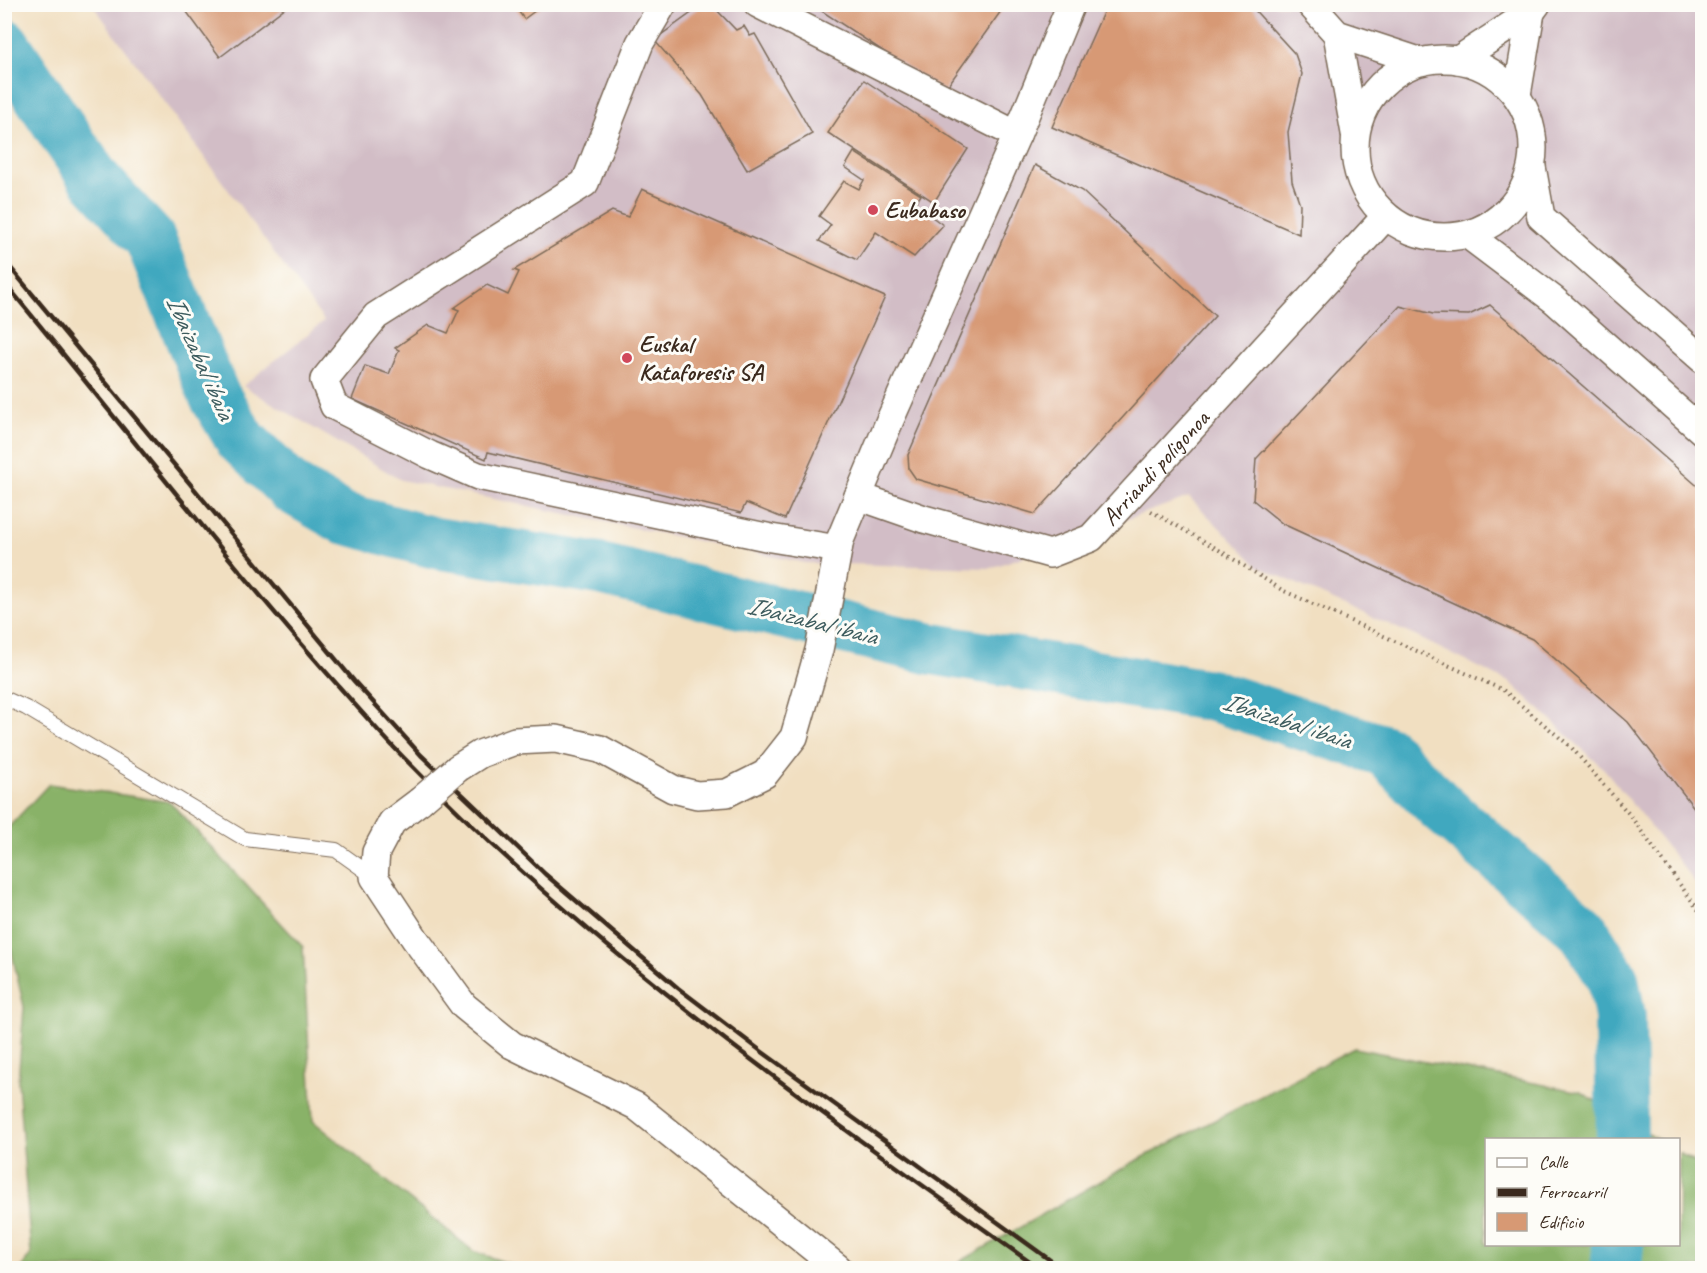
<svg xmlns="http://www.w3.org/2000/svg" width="1707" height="1273" font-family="Caveat,sans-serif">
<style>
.industrial{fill:#d2bdc6}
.forest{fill:#89b268;stroke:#626e43;stroke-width:1.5}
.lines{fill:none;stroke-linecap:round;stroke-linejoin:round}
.river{stroke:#3fa8bf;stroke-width:52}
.building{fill:#d79974}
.service-casing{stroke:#7b6957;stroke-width:16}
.minor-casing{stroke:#7b6957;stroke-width:30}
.path{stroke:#7b6957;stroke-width:4;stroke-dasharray:1.5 4.5;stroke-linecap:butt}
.service{stroke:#fff;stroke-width:14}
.minor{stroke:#fff;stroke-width:27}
.rail{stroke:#3b2a1e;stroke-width:4.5}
.minor-bridge-casing{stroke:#7b6957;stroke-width:30;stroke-linecap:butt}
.minor-bridge{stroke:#fff;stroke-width:27}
.poi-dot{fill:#d1495b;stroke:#fdfcf7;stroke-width:2}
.labels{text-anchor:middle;stroke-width:6;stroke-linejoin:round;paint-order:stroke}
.poi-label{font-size:24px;font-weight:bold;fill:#3b2a1e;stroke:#fdfcf7;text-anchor:start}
.street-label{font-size:24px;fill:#3b2a1e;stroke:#fdfcf7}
.water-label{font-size:26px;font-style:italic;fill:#3d5c5e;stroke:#fdfcf7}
</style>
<rect width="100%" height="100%" fill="#fdfcf7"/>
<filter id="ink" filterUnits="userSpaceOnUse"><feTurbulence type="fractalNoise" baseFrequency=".0167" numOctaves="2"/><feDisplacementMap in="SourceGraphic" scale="12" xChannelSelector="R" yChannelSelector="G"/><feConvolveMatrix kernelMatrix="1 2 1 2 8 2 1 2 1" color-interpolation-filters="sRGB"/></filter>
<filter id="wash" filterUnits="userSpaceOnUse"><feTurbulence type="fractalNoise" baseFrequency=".008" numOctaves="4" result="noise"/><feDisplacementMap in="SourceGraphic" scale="24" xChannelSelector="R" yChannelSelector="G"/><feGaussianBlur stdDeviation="1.35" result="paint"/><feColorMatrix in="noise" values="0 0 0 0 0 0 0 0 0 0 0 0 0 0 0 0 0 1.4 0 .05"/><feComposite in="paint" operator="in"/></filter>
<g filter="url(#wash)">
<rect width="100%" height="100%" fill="#f1dfc1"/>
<!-- industrial -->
<polygon class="industrial" points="93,5 1702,5 1702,891 1605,770 1511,683 1415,636 1259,567 1189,497 991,568 805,563 401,480 243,386 324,321"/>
<!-- forest -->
<g class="forest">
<polygon points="49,784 170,802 303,947 313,1121 473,1251 521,1268 21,1268 31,1254 18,1082 24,1007 5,923 4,832"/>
<polygon points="1354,1048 1581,1092 1657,1139 1486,1140 1486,1244 1678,1244 1679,1153 1702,1167 1702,1268 949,1268 1132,1163"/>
</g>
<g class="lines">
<!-- river -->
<g class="river">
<polyline points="4,44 94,178 150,239 214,395 241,440 291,488 343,518 435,543 600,569 927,648 1214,696 1385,751 1442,808 1582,929 1613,979 1620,1016 1622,1140"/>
<polyline points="1616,1268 1618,1244"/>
</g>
</g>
<g id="blocks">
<!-- building -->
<g class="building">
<polygon points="181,4 290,4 220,57"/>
<polygon points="513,4 544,4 524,19"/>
<polygon points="704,4 711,4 736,30 744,26 750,36 755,34 812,134 747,170 702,95 654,40"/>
<polygon points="811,4 1006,4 944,91"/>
<polygon points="1107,4 1249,4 1295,54 1302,74 1288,132 1292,181 1300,204 1299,234 1052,127"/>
<polygon points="864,80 968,149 934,202 828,133"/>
<polygon points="854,152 921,195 915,204 943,225 914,257 876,232 857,260 819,241 831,225 819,216 844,181 859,189 864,180 845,167"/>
<polygon points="1035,165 1082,191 1215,316 1035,514 916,479 909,469 908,455"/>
<polygon points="642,189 885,297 785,519 746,503 741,513 488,452 486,459 352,399 365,366 389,374 399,350 395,348 428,325 448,333 459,310 454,308 487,285 508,295 519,272 514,270 612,211 628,217"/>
<polygon points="1490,305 1702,490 1702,818 1628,722 1532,639 1283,524 1253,500 1256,459 1400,306 1433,314 1469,315"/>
</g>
</g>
</g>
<g filter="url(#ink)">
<use href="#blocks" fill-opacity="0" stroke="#7b6957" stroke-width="1.5"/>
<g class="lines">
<!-- service casing -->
<g class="service-casing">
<polyline id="service" points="4,698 26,708 245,839 336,850 374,877"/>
</g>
<!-- minor casing -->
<g class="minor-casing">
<g id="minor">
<polyline points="663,4 640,43 585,183 376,316 324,380 334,406 430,455 478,476 771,538 838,549"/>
<polyline points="758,4 1017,135"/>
<polyline points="1310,4 1337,34 1419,61"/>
<polyline points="1337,34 1355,133"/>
<circle cx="1444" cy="148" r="89"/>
<polyline points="1458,60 1531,12 1537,4"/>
<polyline points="1517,95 1531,12"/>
<polyline points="1532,167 1541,217 1702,359"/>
<polyline points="1468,235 1554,300 1702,431"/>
<path id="s1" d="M 858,496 L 924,519 L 1050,554 L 1091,538 L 1386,216"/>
<polyline points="458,768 480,754 515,741 556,739 600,749 673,789 697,795 727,793 765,774 794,737 819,650 840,540 890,420 1017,135 1071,4"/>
<polyline points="420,801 392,822 376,852 374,877 415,939 464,1006 512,1045 636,1106 838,1268"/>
</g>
</g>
<!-- path -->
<polyline class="path" points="1151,511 1219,550 1282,590 1503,690 1571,747 1629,814 1702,915"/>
<!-- service -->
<use href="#service" class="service"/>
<!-- minor -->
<use href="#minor" class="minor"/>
<!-- rail -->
<g class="rail">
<polyline points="4,260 354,681 421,755 486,817 545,874 678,988 761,1051 1061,1268"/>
<path d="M 4,282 C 112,412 215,546 326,672 C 353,702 380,734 409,763 C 597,957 819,1111 1038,1268"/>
</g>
<!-- minor-bridge casing -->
<g class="minor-bridge-casing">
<polyline id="minor-bridge" points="420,801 458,768"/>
</g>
<!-- minor-bridge -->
<use href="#minor-bridge" class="minor-bridge"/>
</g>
</g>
<!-- markers -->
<g class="poi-dot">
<circle cx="873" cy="210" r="6"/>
<circle cx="627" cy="358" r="6"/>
</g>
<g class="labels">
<!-- poi labels -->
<g class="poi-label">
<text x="885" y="218">Eubabaso</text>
<text x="639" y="352">Euskal<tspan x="639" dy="28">Kataforesis SA</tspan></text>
</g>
<!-- street labels -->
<g class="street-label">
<text dy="8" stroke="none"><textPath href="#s1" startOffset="340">Arriandi poligonoa</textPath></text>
</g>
<!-- water labels -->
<g class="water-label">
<text transform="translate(201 357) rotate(66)" y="9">Ibaizabal ibaia</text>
<text transform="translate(812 620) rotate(14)" y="9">Ibaizabal ibaia</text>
<text transform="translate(1287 720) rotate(18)" y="9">Ibaizabal ibaia</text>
</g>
</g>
<!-- margin -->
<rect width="1707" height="1273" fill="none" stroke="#fdfcf7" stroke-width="24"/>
<!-- legend -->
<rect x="1485" y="1138" width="195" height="108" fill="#fdfcf7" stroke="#afa8a0" stroke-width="1.5"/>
<rect x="1497" y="1158" width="30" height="9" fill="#ffffff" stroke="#afa8a0" stroke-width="1.5"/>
<text x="1539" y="1168" font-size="18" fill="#3b2a1e">Calle</text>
<rect x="1497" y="1188" width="30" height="9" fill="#3b2a1e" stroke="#afa8a0" stroke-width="1.5"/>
<text x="1539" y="1198" font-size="18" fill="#3b2a1e">Ferrocarril</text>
<rect x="1497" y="1213" width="30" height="18" fill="#d79974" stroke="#afa8a0" stroke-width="1.5"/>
<text x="1539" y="1228" font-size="18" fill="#3b2a1e">Edificio</text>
</svg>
